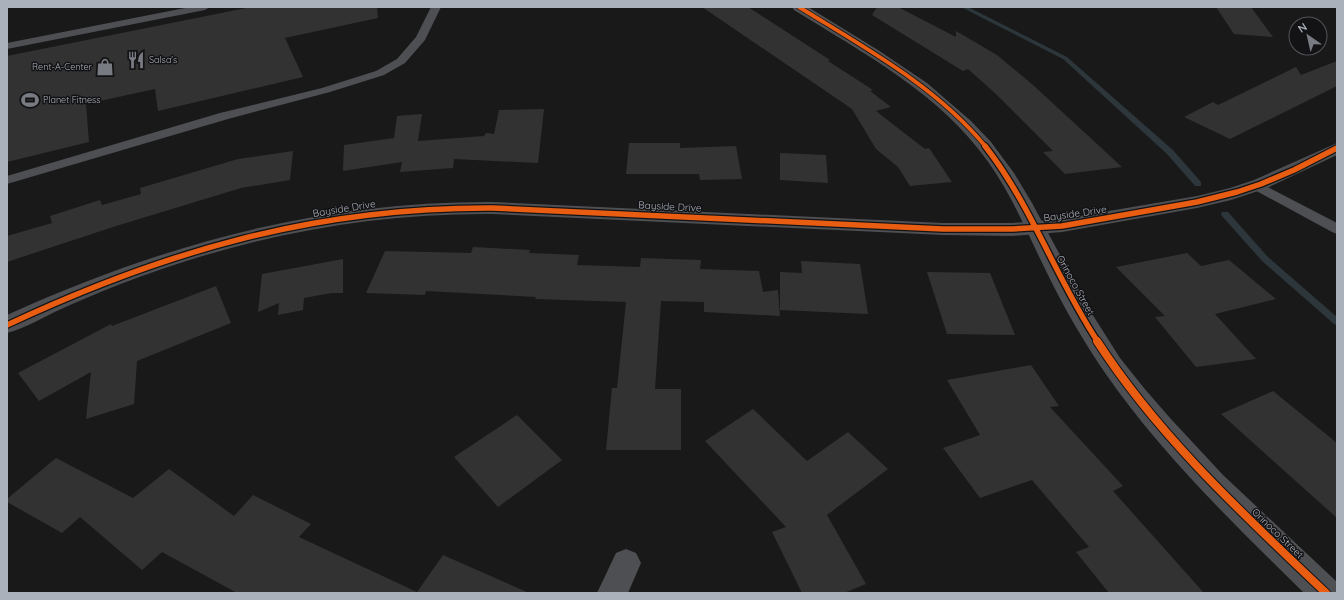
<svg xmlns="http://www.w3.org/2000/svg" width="1344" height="600" font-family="Quicksand,sans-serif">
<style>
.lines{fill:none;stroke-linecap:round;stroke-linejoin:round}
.stream{fill:#2c363b;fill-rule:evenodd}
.building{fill:#323233}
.service{fill:#4d4f52;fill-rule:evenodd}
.minor{fill:#4d4f52;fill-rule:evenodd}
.tertiary{fill:#4d4f52;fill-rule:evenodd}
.cycleway-far2-casing{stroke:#131315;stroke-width:5.5}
.cycleway-far1-casing{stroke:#131315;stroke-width:8}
.cycleway-casing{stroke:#131315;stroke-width:10}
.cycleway-far2{stroke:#e95d12;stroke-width:4}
.cycleway-far1{stroke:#e95d12;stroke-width:5.5}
.cycleway{stroke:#e95d12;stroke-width:8}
.labels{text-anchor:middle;stroke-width:3;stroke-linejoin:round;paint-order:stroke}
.far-poi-label{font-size:9px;fill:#abb1ba;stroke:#131315;text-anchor:start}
.street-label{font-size:10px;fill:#abb1ba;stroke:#131315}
</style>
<rect width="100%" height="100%" fill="#191919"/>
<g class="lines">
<!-- stream -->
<g class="stream">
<polygon points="961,7 968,7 1067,57 1173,150 1201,182 1201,186 1195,186 1167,154 1063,59"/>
<polygon points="1222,212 1228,212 1268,257 1337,317 1337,325 1334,324 1262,261 1222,216 1221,214"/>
</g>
</g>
<!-- building -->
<g class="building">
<polygon points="251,7 377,7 378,18 285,38 303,77 158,111 155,89 86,104 89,142 7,162 7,56"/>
<polygon points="702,7 748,7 830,60 828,61 873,90 870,91 891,107 876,111 925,149 929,148 952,182 910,186 898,167 876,149 852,109"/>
<polygon points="877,7 898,7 956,37 956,31 997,55 1033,85 1122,167 1065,174 1043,152 1053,151 997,95 968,69 963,71 872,15"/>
<polygon points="1216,7 1251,7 1273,37 1234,34"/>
<polygon points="1337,61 1337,86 1230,139 1184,117 1213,102 1218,105 1296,67 1301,75"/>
<polygon points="544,109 538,163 454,159 453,168 400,172 402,162 343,171 344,145 394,138 397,116 422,114 418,141 484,136 486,133 494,134 499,110"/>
<polygon points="629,143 680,143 680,148 736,146 742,179 700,180 699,174 626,174"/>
<polygon points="293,151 290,180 241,188 113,227 7,262 7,236 52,223 50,216 100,200 102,205 141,194 140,188 238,159"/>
<polygon points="780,153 826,155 828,183 780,180"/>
<polygon points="473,247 530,250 529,253 579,255 577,265 640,267 641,258 701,260 700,269 759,271 763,292 778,290 780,316 704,312 704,302 661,301 655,389 681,389 681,450 606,450 612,388 617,388 626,302 535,299 536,297 426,291 425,295 366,293 385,251 471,253"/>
<polygon points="1187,253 1201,266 1229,260 1276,299 1215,314 1256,359 1196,367 1155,317 1165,316 1116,267"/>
<polygon points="343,259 343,293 331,293 304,298 303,310 278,315 279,303 258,312 262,274"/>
<polygon points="801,261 860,264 868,314 780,310 780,272 802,273"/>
<polygon points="927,272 990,273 1015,335 947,334"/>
<polygon points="216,286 231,323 137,361 134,404 86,419 91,372 39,401 18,373 111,324 112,326"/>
<polygon points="1031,365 1059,406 1050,407 1123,486 1113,491 1204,593 1109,593 1076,552 1089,547 1032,480 980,498 943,448 980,435 947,380"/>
<polygon points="1273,391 1337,443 1337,518 1221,414"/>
<polygon points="753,409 807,461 848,432 888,469 827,515 866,584 844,593 802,593 772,532 786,527 705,441"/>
<polygon points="517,415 562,460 498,507 454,457"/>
<polygon points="56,458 133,498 169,469 234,516 253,495 311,524 299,537 417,592 443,555 529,593 237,593 162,552 142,570 80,517 62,533 7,502 7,499"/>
</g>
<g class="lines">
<!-- service -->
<g class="service">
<polygon points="190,7 210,7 205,10 7,49 7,43"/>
<polygon points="431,7 441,7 425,40 405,63 384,75 330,92 228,119 7,184 7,176 220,113 322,88 376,71 397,59 416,37"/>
<polygon points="1256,181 1337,223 1337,234 1332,232 1251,188 1249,185 1251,182"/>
</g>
<!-- minor -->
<g class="minor">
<path d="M 792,7 L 808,7 L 878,50 L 927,83 L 971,121 L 991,142 L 1014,173 L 1032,203 L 1089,309 L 1120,358 L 1144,388 L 1170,418 L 1223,475 L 1337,582 L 1337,593 L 1304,593 C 1233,523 1160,453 1103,370 C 1083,340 1064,308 1048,275 C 1029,237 1013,197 989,163 C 941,94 863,53 794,10 Z"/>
<polygon points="626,549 636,553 641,563 628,593 597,593 616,553"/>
</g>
<!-- tertiary -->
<path class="tertiary" d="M 1337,143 L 1337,155 L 1267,188 L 1231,200 L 1197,208 L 1062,232 L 1012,236 L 943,235 L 493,214 C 363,213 239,238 118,285 C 98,293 78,301 59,310 C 42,318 25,328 7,333 L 7,315 C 164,244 320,201 493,202 L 943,223 L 1012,223 L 1062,219 L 1197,196 L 1230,188 L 1254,180 Z"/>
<!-- cycleway-far2 casing -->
<g class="cycleway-far2-casing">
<path id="cycleway-far2" d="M 799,7 C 865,48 936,86 986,147"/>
</g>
<!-- cycleway-far1 casing -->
<g class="cycleway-far1-casing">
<g id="cycleway-far1">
<path d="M 985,146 C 1032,206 1056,279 1098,342"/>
<path d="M 7,325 C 165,251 317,207 493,208 L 943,229 L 1012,229 L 1062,226 L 1197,202 L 1237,192 L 1261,184 L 1294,170 L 1337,148"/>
</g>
</g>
<!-- cycleway casing -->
<g class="cycleway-casing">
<path id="cycleway" d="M 1097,341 C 1159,437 1244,515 1326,593"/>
</g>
<!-- cycleway-far2 -->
<use href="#cycleway-far2" class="cycleway-far2"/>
<!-- cycleway-far1 -->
<use href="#cycleway-far1" class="cycleway-far1"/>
<!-- cycleway -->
<use href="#cycleway" class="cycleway"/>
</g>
<!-- icons -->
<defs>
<g id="restaurant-bare" transform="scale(1.38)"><path d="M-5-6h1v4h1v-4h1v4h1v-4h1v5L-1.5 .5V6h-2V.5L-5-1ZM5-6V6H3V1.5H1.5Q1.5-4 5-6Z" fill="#787c82" stroke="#131315" stroke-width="2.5" paint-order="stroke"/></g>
<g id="shop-bare" transform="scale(1.38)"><path d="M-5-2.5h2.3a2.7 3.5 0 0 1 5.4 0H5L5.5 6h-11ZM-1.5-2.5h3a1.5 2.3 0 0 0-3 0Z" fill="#787c82" stroke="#131315" stroke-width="2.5" paint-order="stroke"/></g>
<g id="stadium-bare" transform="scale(1.38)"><path d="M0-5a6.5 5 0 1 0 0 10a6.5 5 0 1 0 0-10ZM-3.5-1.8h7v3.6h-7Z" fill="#787c82" stroke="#131315" stroke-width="2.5" paint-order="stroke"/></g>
</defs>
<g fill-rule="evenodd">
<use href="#restaurant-bare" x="136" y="60"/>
<use href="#shop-bare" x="105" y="67"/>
<use href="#stadium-bare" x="30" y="100"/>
</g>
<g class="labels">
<!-- far-poi labels -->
<g class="far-poi-label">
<text x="149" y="63">Salsa's</text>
<text x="92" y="70" text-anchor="end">Rent-A-Center</text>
<text x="43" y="103">Planet Fitness</text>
</g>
<!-- street labels -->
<g class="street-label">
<text transform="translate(670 206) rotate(3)" y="4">Bayside Drive</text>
<text transform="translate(344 208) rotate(-9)" y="4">Bayside Drive</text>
<text transform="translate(1075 213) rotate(-8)" y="4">Bayside Drive</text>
<text transform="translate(1076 285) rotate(61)" y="4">Orinoco Street</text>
<text transform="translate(1278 533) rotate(44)" y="4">Orinoco Street</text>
</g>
</g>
<!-- border -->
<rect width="1344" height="600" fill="none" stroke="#abb1ba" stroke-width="16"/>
<!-- north arrow -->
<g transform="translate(1308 36) rotate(326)"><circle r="19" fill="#131315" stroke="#505257"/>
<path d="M0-3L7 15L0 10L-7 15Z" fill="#787c82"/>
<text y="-6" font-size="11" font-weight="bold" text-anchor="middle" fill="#abb1ba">N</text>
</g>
</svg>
